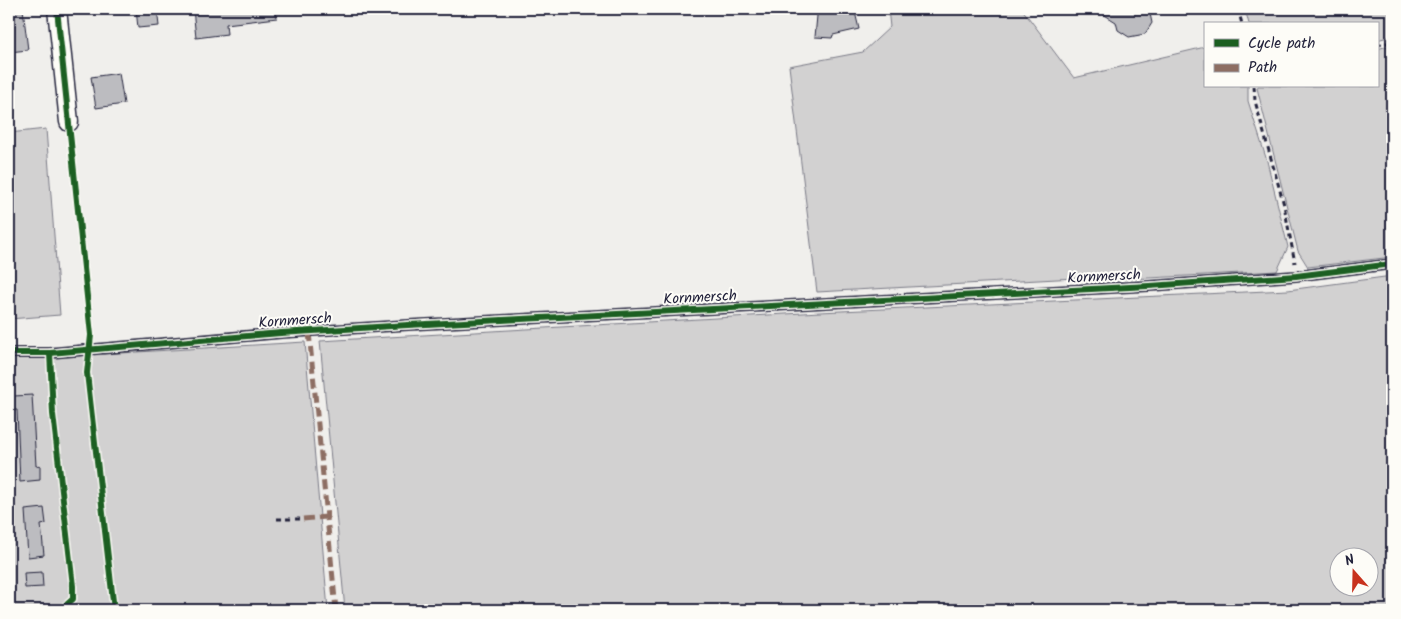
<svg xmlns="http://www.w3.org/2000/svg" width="1401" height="619" font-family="Kalam,sans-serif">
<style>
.green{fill:#d2d1d1;stroke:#7a7a86;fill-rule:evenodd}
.building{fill:#bcbcc0;stroke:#22223b}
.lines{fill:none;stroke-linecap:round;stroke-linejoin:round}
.service-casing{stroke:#22223b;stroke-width:12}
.minor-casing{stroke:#22223b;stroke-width:21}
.path{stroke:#22223b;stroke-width:3;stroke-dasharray:5 4;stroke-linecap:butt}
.service{stroke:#fdfcf7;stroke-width:9}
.minor{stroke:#fdfcf7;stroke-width:18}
.quiet{stroke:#8d6e63;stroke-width:5;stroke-dasharray:10 5;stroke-linecap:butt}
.cycleway-casing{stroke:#fdfcf7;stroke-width:9}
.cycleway{stroke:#1b5e20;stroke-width:6}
.labels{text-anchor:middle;stroke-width:4;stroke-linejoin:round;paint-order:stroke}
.street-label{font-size:15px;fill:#22223b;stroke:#fdfcf7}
</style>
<rect width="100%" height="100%" fill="#f0efec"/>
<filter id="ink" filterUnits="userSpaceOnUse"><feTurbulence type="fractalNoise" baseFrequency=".02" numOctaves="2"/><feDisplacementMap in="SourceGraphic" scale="10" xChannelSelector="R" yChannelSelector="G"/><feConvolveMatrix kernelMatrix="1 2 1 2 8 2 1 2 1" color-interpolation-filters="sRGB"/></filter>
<g filter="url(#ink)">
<!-- green -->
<g class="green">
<polygon points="888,9 1022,9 1074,78 1205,47 1205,86 1248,86 1248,101 1267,161 1288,247 1277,271 1131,279 1094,277 817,292 789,66 863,52 890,27"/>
<polygon points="1245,9 1392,9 1392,36 1377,40 1377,24 1249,24"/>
<polygon points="1392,45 1392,257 1308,267 1298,251 1257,88 1258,86 1377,86 1377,49"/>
<polygon points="46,129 60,315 9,319 9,133"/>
<path d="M 1392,276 L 1392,610 L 345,610 L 320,341 L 820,312 L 1288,290 ZM 1338,556 L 1368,556 L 1368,586 L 1338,586 Z"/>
<polygon points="305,342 328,610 9,610 9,355 88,352 104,354"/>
</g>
<!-- building -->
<g class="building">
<polygon points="9,9 23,9 28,50 9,52"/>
<polygon points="136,9 157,9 159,26 138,28"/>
<polygon points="193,9 276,9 277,18 226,24 227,34 196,38"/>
<polygon points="815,9 850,9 851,13 855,12 859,29 833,35 832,38 815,37 817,16"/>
<polygon points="1095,9 1149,9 1152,23 1145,34 1129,37 1118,30 1116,22"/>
<polygon points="119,73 124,104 96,108 91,77"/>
<polygon points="32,395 36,466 40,465 40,480 20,482 17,410 14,410 14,396"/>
<polygon points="44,508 46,524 41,525 44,555 28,557 25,510"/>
<polygon points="42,572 43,587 25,588 24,573"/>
</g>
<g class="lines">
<!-- service casing -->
<g class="service-casing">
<polyline id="service" points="9,353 50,353 281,333 408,325 1149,286 1296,276 1392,264"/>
</g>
<!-- minor casing -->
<g class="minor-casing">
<polyline id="minor" points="57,9 69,122"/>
</g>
<!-- path -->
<g class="path">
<polyline points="1238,9 1242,24"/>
<polyline points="1377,45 1392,42"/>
<polyline points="1254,86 1255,101 1284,205 1295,263"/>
<polyline points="277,519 303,519"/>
</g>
<!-- service -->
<use href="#service" class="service"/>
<!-- minor -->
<use href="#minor" class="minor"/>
<!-- quiet -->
<g class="quiet">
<polyline points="309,332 336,610"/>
<polyline points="303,519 326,517"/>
</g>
<!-- cycleway casing -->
<g class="cycleway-casing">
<g id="cycleway">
<polyline points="57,9 91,335 87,373 114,610"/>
<polyline points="9,353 50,353 281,333 408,325 1149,286 1296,276 1392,264"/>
<polyline points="50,353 53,414 73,586 73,599 64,607 55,610"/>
</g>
</g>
<!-- cycleway -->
<use href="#cycleway" class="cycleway"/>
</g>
</g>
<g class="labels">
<!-- street labels -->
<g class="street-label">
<text transform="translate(1104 276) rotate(-3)" y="5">Kornmersch</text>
<text transform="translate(700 297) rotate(-3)" y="5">Kornmersch</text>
<text transform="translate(295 320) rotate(-4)" y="5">Kornmersch</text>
</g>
</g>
<!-- margin -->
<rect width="1401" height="619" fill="none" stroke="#fdfcf7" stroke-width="30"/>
<rect x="15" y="15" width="1371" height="589" fill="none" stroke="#22223b" stroke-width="2" filter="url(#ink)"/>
<!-- legend -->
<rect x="1204" y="22" width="175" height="65" fill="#fdfcf7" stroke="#a5a5ac"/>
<rect x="1214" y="39" width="25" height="8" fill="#1b5e20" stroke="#a5a5ac"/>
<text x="1248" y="48" font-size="15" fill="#22223b">Cycle path</text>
<rect x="1214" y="64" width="25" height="8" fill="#8d6e63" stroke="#a5a5ac"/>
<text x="1248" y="72" font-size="15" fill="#22223b">Path</text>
<!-- north arrow -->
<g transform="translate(1354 572) rotate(340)"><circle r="24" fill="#fdfcf7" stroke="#a5a5ac"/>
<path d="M0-4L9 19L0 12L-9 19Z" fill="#c8321e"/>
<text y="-8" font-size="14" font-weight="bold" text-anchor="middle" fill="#22223b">N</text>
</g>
</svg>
